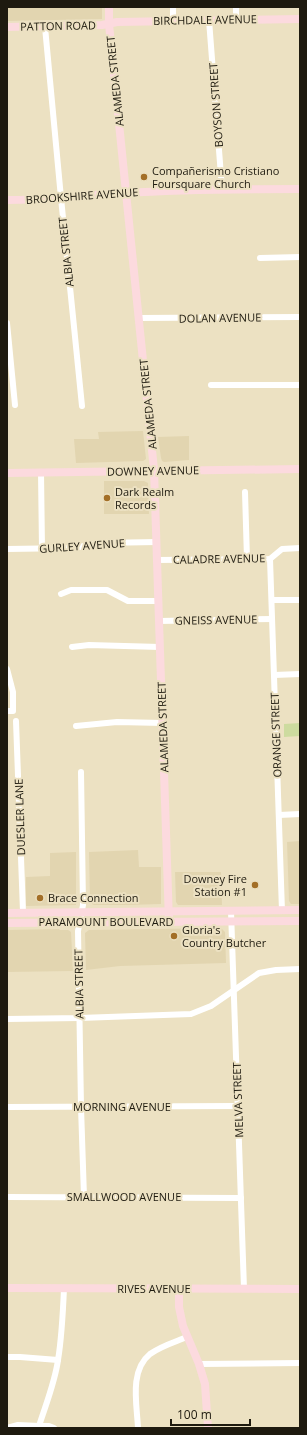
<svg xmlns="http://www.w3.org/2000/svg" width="307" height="1435" font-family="'Open Sans',sans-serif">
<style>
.built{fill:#e2d5b0}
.green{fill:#cddb9f}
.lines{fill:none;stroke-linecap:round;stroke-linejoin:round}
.street{stroke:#fff;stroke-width:6}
.secondary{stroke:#fcdade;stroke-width:8}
.poi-dot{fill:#a36f27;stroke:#ece1c2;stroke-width:1.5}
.labels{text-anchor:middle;stroke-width:4;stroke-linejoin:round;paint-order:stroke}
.street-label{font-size:11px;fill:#1e1a0f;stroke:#ece1c2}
.poi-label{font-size:11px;fill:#1e1a0f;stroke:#ece1c2;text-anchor:start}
</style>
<rect width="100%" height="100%" fill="#ece1c2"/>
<!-- built -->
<g class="built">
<polygon points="7,7 102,7 102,19 7,21"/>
<polygon points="143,431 146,459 143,461 76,463 74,439 99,439 98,432"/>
<polygon points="189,436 189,460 164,462 162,461 161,458 158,437"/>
<polygon points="144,481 148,483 149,514 104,514 104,481"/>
<polygon points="300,841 300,904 291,904 289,901 287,842"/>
<polygon points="138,850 139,867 161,867 161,904 128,905 94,905 92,904 90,899 89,852"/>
<polygon points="76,852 76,905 26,906 26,877 50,876 50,853"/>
<polygon points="175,872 221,872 222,905 178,905 176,902"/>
<polygon points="221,928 225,932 226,963 120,966 86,970 85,933 89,930"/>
<polygon points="59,929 60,930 68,930 71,932 73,971 7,972 7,930"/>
</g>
<!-- green -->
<polygon class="green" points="300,723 300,736 284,737 284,724"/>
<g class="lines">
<!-- street -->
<g class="street">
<polyline points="173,7 173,21"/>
<polyline points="236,7 236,20"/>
<polyline points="209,20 222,189"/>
<polyline points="45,27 61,198 82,406"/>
<polyline points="260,258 300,257"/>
<polyline points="139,318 300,317"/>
<polyline points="7,323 15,405"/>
<polyline points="211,385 300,385"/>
<polyline points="41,472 42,549"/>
<polyline points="245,492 247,559"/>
<polyline points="7,549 74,548 99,543 157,542"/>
<polyline points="270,559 282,911"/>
<polyline points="157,560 270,559 282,549 300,548"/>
<polyline points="61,594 71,590 107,590 128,601 159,601"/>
<polyline points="272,600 300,600"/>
<polyline points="159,621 272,619"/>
<polyline points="72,647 89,645 160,647"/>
<polyline points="7,669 13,692 13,711 7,711"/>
<polyline points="274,675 300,674"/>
<polyline points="16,721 23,912"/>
<polyline points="76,726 117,722 163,723"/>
<polyline points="81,772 83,905 78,931 81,1107 84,1197"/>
<polyline points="279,815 300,814"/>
<polyline points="231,911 244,1289"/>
<polyline points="7,1019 80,1018 191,1014 211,1006 259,973 276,970 300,969"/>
<polyline points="7,1107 238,1106"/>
<polyline points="7,1197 241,1198"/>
<polyline points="7,1357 20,1357 58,1360"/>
<polyline points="199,1364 300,1363"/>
<polyline points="7,1428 18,1425 39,1426"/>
<path d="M 54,1428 L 49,1426 L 39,1426 C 46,1404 55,1382 58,1360 C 62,1336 63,1312 64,1288"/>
<path d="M 138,1428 C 137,1405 129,1371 150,1354 C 161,1346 175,1342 187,1337"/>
</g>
<!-- secondary -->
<g class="secondary">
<polyline points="109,7 109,24 154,470 169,922"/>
<polyline points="7,27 102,25 117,22 300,19"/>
<path d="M 7,200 C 47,200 86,195 126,193 C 184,189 242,189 300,189"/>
<polyline points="7,473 300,469"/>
<polyline points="7,913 300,910"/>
<polyline points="7,923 300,921"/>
<polyline points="7,1288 300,1289"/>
<polyline points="179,1289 179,1307 183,1326 199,1364 205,1384 208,1428"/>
</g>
</g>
<!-- markers -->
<g class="poi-dot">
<circle cx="144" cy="177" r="4"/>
<circle cx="107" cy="498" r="4"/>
<circle cx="255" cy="885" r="4"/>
<circle cx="40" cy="898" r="4"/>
<circle cx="174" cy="936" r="4"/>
</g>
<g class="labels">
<!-- street labels -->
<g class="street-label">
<text transform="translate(205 20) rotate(-1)" y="4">BIRCHDALE AVENUE</text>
<text transform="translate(58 26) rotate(-1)" y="4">PATTON ROAD</text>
<text transform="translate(115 81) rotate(-96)" y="4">ALAMEDA STREET</text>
<text transform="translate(216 105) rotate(-94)" y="4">BOYSON STREET</text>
<text transform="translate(82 196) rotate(-4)" y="4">BROOKSHIRE AVENUE</text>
<text transform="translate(66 252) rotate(-96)" y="4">ALBIA STREET</text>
<text transform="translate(220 318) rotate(-1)" y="4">DOLAN AVENUE</text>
<text transform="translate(148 404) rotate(-96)" y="4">ALAMEDA STREET</text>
<text transform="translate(153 471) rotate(-1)" y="4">DOWNEY AVENUE</text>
<text transform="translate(82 546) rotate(-4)" y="4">GURLEY AVENUE</text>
<text transform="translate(219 559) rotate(-1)" y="4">CALADRE AVENUE</text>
<text transform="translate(216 620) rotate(-1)" y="4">GNEISS AVENUE</text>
<text transform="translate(163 727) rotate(-92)" y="4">ALAMEDA STREET</text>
<text transform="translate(276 735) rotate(-92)" y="4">ORANGE STREET</text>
<text transform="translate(20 817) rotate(-92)" y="4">DUESLER LANE</text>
<text x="106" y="926">PARAMOUNT BOULEVARD</text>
<text transform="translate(79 984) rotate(-91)" y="4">ALBIA STREET</text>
<text transform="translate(238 1100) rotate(-92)" y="4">MELVA STREET</text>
<text x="122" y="1111">MORNING AVENUE</text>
<text x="124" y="1201">SMALLWOOD AVENUE</text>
<text x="154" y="1293">RIVES AVENUE</text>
</g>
<!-- poi labels -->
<g class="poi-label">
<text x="152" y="175">Compañerismo Cristiano<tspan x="152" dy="13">Foursquare Church</tspan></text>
<text x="115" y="496">Dark Realm<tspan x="115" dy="13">Records</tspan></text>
<text x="247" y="883" text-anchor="end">Downey Fire<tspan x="247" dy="13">Station #1</tspan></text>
<text x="48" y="902">Brace Connection</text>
<text x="182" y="934">Gloria's<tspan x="182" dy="13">Country Butcher</tspan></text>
</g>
</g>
<!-- border -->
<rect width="307" height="1435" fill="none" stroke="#1e1a0f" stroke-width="16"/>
<!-- scale -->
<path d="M171 1419v6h79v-6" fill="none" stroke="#1e1a0f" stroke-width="2"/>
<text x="177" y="1419" font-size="12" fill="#1e1a0f" stroke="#ece1c2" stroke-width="3" paint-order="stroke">100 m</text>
</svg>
